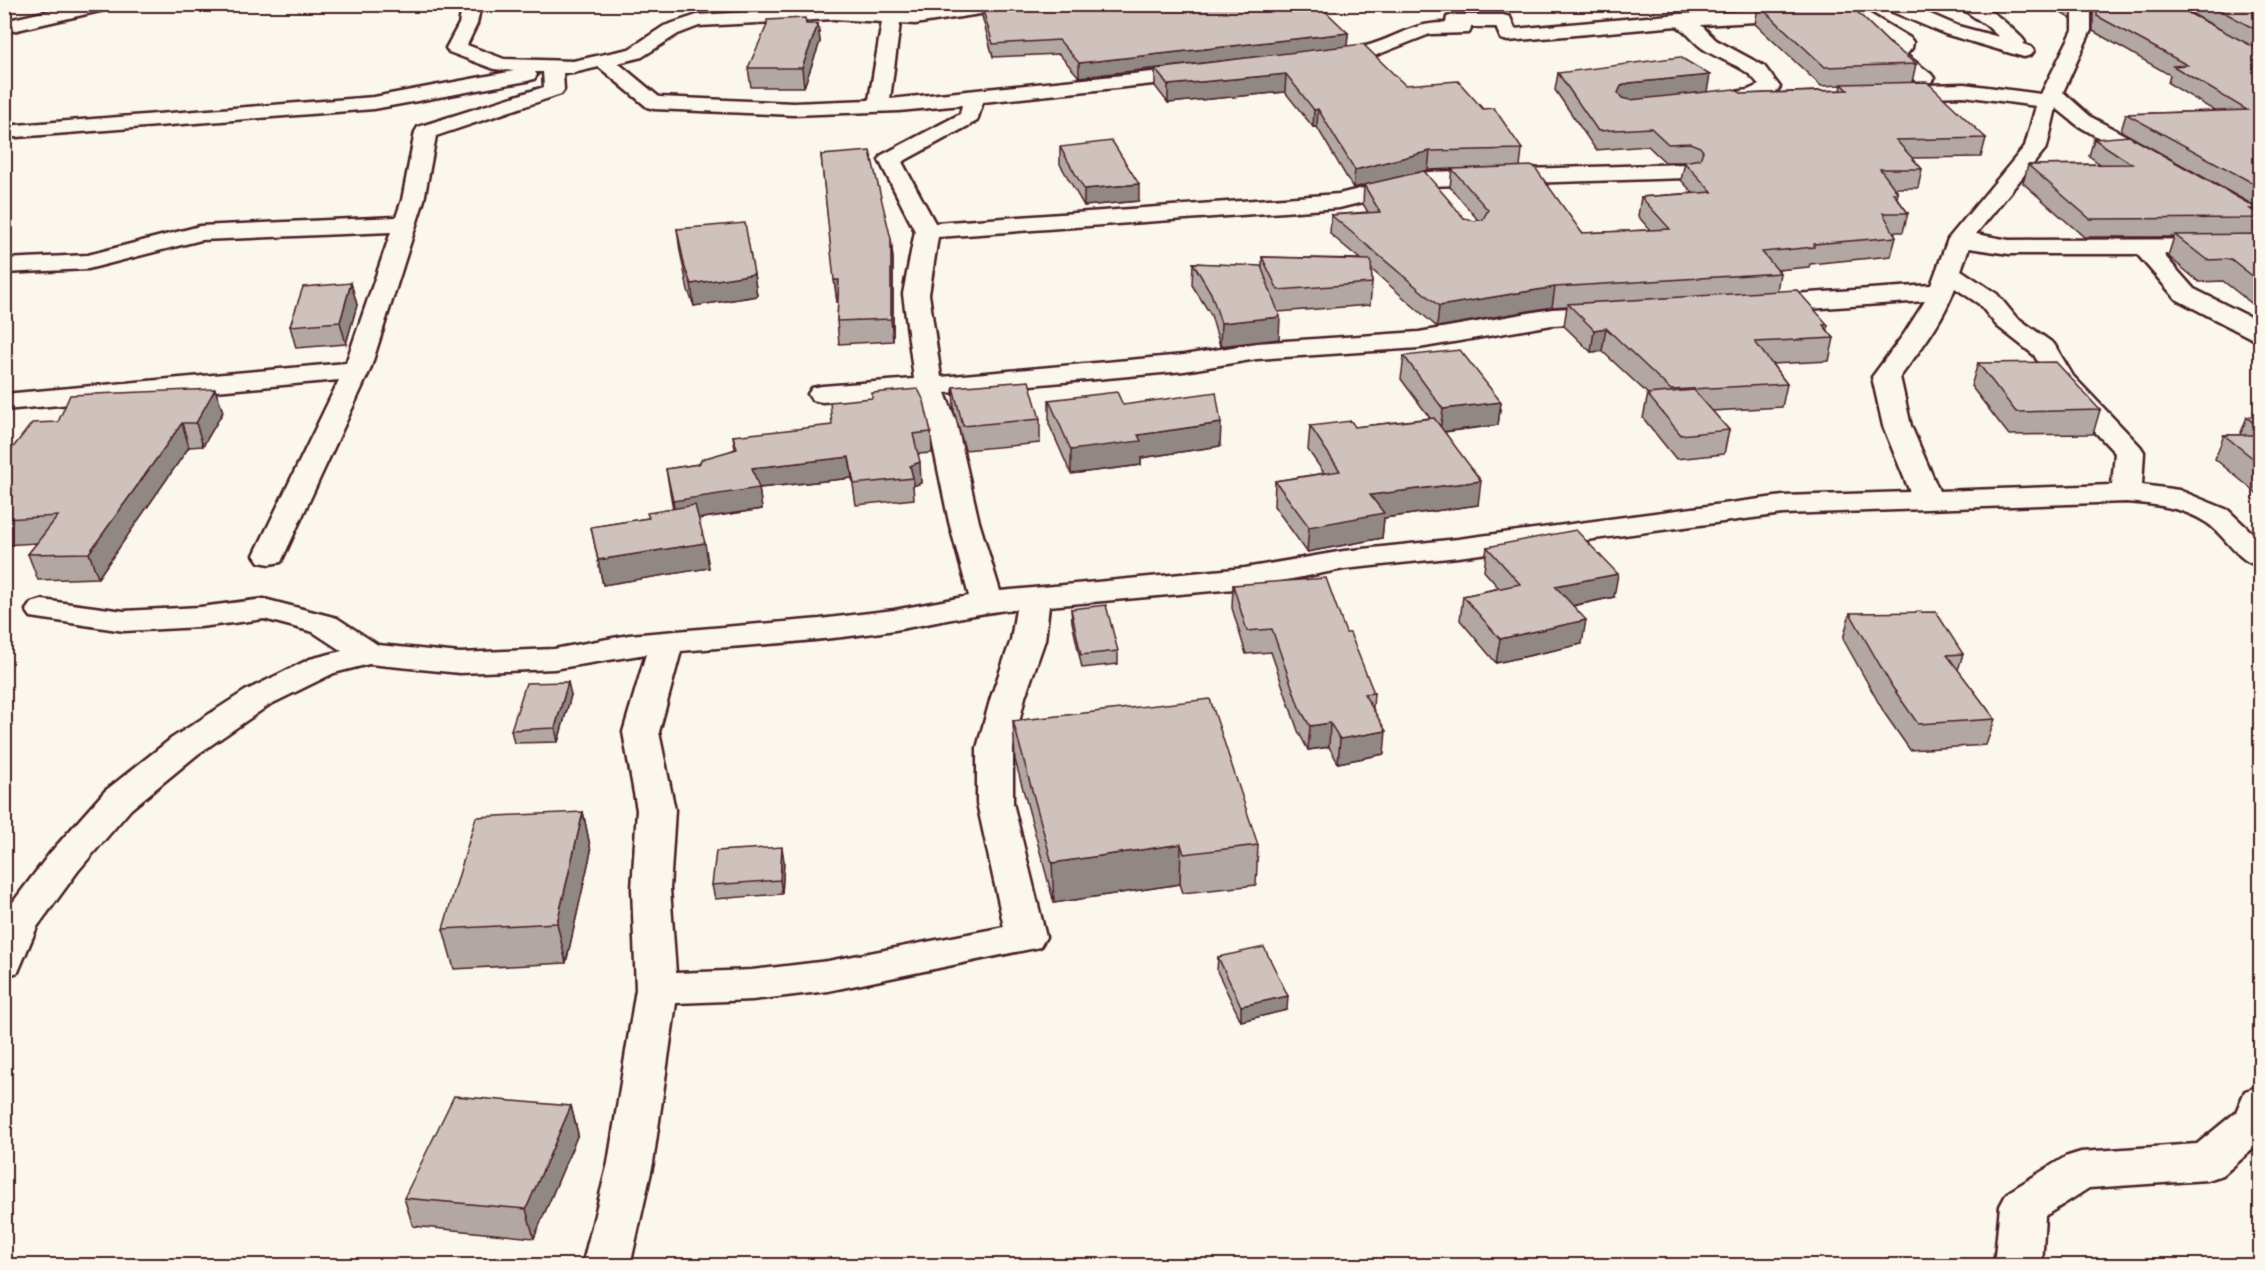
<svg xmlns="http://www.w3.org/2000/svg" width="2265" height="1270" font-family="'Architects Daughter',sans-serif">
<style>
.lines{fill:none;stroke-linecap:round;stroke-linejoin:round}
.minor-casing{stroke:#4a1f2b;stroke-width:5}
.minor{fill:#fbf7ec;fill-rule:evenodd}
.wall{fill:#b2a7a2;stroke:#4a1f2b;stroke-width:1.5;fill-rule:evenodd}
.shaded-wall{fill:#918884;stroke:#4a1f2b;stroke-width:1.5}
.building{fill:#cfc2bc;stroke:#4a1f2b;stroke-width:1.5}
</style>
<rect width="100%" height="100%" fill="#fbf7ec"/>
<filter id="ink" filterUnits="userSpaceOnUse"><feTurbulence type="fractalNoise" baseFrequency=".0167" numOctaves="2"/><feDisplacementMap in="SourceGraphic" scale="12" xChannelSelector="R" yChannelSelector="G"/><feConvolveMatrix kernelMatrix="1 2 1 2 8 2 1 2 1" color-interpolation-filters="sRGB"/></filter>
<g filter="url(#ink)">
<g class="lines">
<!-- minor casing -->
<g class="minor-casing">
<g id="minor">
<polygon points="79,4 115,4 113,8 4,33 4,21"/>
<path d="M 463,4 L 481,4 L 477,24 L 467,45 L 504,59 L 573,61 L 629,49 L 664,26 L 697,15 L 834,7 L 915,12 L 967,4 L 1009,4 L 1007,9 L 1000,11 L 915,24 L 900,23 L 890,99 L 1201,67 L 1208,69 L 1211,73 L 1208,77 L 1201,79 L 983,102 L 977,121 L 902,162 L 935,223 L 1339,194 L 1428,172 L 1687,164 L 1695,166 L 1698,171 L 1695,176 L 1687,178 L 1428,186 L 1339,208 L 938,237 L 929,294 L 941,377 L 1184,355 L 1257,343 L 1419,332 L 1552,309 L 1610,306 L 1619,309 L 1623,314 L 1619,319 L 1610,322 L 1552,325 L 1419,348 L 1257,359 L 1184,371 L 945,393 L 956,421 L 979,522 L 1000,591 L 1245,568 L 1344,551 L 1458,539 L 1783,496 L 1910,492 L 1883,426 L 1872,377 L 1904,334 L 1925,301 L 1763,312 L 1754,309 L 1750,304 L 1754,299 L 1763,296 L 1931,285 L 1948,239 L 2025,146 L 2036,106 L 1964,96 L 1890,98 L 1883,96 L 1880,92 L 1883,88 L 1890,86 L 1964,84 L 2041,94 L 2073,30 L 2073,4 L 2091,4 L 2091,30 L 2063,92 L 2091,117 L 2160,154 L 2163,159 L 2160,164 L 2152,166 L 2144,164 L 2077,125 L 2056,108 L 2047,147 L 1976,234 L 2009,240 L 2260,239 L 2260,253 L 2163,254 L 2194,289 L 2260,322 L 2260,340 L 2251,338 L 2176,299 L 2137,254 L 2009,254 L 1969,248 L 1961,270 L 1997,294 L 2015,316 L 2054,344 L 2073,376 L 2140,446 L 2144,452 L 2142,485 L 2179,490 L 2228,510 L 2260,540 L 2260,566 C 2237,562 2226,536 2207,523 C 2183,507 2153,504 2126,502 L 1783,514 L 1458,557 L 1344,569 L 1245,588 L 1049,606 L 1045,640 L 1025,697 L 1013,748 L 1013,803 L 1046,937 L 1040,947 L 828,991 L 752,1000 L 676,1003 L 653,1163 L 630,1266 L 582,1266 L 608,1163 L 636,989 L 632,889 L 637,810 L 623,732 L 646,654 L 554,669 L 460,673 L 369,664 L 334,673 L 269,705 L 198,754 L 131,809 L 78,871 L 37,927 L 18,972 L 4,977 L 4,914 L 50,853 L 105,791 L 172,738 L 245,691 L 310,659 L 342,651 L 313,632 L 264,619 L 200,627 L 124,631 L 31,617 L 26,610 L 31,603 L 42,600 L 124,611 L 200,607 L 264,599 L 337,618 L 378,645 L 460,653 L 554,649 L 629,635 L 820,619 L 894,610 L 969,596 L 949,522 L 928,421 L 918,395 L 822,402 L 812,400 L 808,394 L 812,388 L 822,386 L 914,379 L 903,294 L 915,231 L 879,160 L 882,155 L 960,114 L 962,105 L 899,111 L 793,115 L 654,109 L 647,107 L 599,67 L 573,73 L 563,73 L 564,90 L 561,94 L 436,136 L 424,200 L 370,370 L 281,562 L 270,564 L 259,562 L 254,555 L 339,380 L 4,410 L 4,394 L 346,363 L 391,232 L 201,240 L 88,269 L 4,273 L 4,259 L 88,255 L 200,226 L 396,217 L 402,200 L 415,132 L 418,127 L 544,87 L 543,72 L 535,72 L 537,75 L 534,79 L 527,81 L 374,109 L 4,138 L 4,126 L 374,97 L 514,71 L 494,69 L 449,52 L 446,48 L 459,24 ZM 834,19 L 882,22 L 869,100 L 793,103 L 659,97 L 618,63 L 642,57 L 678,34 L 699,26 ZM 1955,288 L 1979,304 L 1997,326 L 2034,355 L 2052,386 L 2115,453 L 2112,485 L 1939,491 L 1911,426 L 1900,377 C 1920,350 1943,321 1955,288 ZM 1016,609 L 1011,640 L 991,697 L 977,748 L 977,803 L 1004,927 L 828,961 L 752,970 L 676,973 L 670,889 L 675,810 L 659,732 L 681,651 C 752,645 824,641 895,630 C 935,623 975,613 1016,609 Z"/>
<path d="M 1829,4 L 1853,4 L 1910,38 L 1913,42 L 1912,48 L 1906,55 L 1931,74 L 1934,78 L 1931,82 L 1917,82 L 1887,59 L 1884,55 L 1893,44 L 1847,17 L 1701,25 L 1716,40 L 1764,66 L 1780,87 C 1767,106 1735,104 1715,106 L 1708,104 L 1705,100 L 1708,96 L 1748,90 L 1759,85 C 1746,65 1720,61 1702,48 C 1692,41 1688,32 1677,26 L 1508,41 L 1501,39 L 1496,27 L 1470,27 L 1471,29 L 1469,33 L 1430,34 L 1369,58 L 1327,63 L 1320,61 L 1317,57 L 1320,53 C 1335,49 1352,50 1366,46 C 1396,38 1413,22 1446,23 L 1447,17 L 1454,15 L 1503,15 L 1510,17 L 1515,29 L 1680,14 L 1831,7 Z"/>
<path d="M 1887,4 L 1907,4 L 1958,26 L 1999,37 L 1986,25 L 1955,4 C 1990,4 1997,15 2022,38 L 2025,42 L 2023,44 L 2031,47 L 2034,51 L 2031,55 L 2024,57 L 1945,34 L 1888,10 Z"/>
<polygon points="2260,1086 2260,1143 2223,1175 2207,1180 2089,1188 2045,1216 2042,1266 1994,1266 2000,1206 2007,1193 2065,1157 2081,1152 2197,1144 2236,1112 2245,1091"/>
</g>
</g>
<!-- minor -->
<use href="#minor" class="minor"/>
</g>
<!-- wall -->
<g class="wall">
<polygon points="981,4 1348,33 1347,46 1405,85 1483,109 1522,149 1520,167 1582,233 1650,230 1638,216 1641,197 1693,193 1681,180 1685,162 1665,162 1648,146 1596,150 1555,90 1558,73 1707,92 1743,94 1841,90 1842,85 1821,86 1755,24 1758,8 1739,9 1734,4 1849,4 1889,43 1916,64 1912,82 1986,138 1981,157 1912,158 1922,169 1918,188 1895,188 1898,193 1897,198 1908,213 1903,232 1893,232 1896,237 1891,256 1810,264 1809,267 1778,270 1780,273 1777,291 1828,325 1827,330 1834,338 1829,361 1772,364 1787,384 1782,407 1712,411 1729,430 1724,454 1676,459 1643,418 1648,394 1602,351 1591,352 1564,326 1567,306 1552,307 1437,327 1371,269 1372,283 1370,305 1278,312 1279,339 1220,346 1211,315 1192,285 1193,263 1262,267 1262,257 1360,259 1330,234 1331,215 1368,212 1363,204 1364,185 1464,218 1474,221 1478,220 1450,187 1452,169 1428,170 1353,188 1317,127 1313,127 1285,92 1168,103 1155,86 1155,69 1254,57 1079,77 1059,54 993,57 982,16"/>
<polygon points="2046,4 2075,4 2071,19"/>
<path d="M 2096,4 L 2260,4 L 2260,209 L 2121,131 L 2126,114 L 2215,111 L 2168,83 L 2170,75 L 2093,31 L 2093,12 ZM 2176,6 L 2180,7 L 2223,31 Z"/>
<polygon points="806,24 818,24 820,42 804,87 751,87 748,68"/>
<polygon points="2094,139 2260,216 2260,228 2258,234 2260,234 2260,310 2223,281 2199,282 2168,256 2174,237 2084,237 2023,183 2028,165 2100,164 2089,156"/>
<polygon points="1060,147 1139,201 1084,206 1060,164"/>
<polygon points="821,155 891,239 893,260 893,341 839,344 837,321 838,302 837,302"/>
<polygon points="677,229 754,274 757,296 694,306 688,290 680,251"/>
<polygon points="351,283 357,305 346,344 296,348 290,326"/>
<polygon points="1404,356 1501,402 1498,425 1445,432 1478,505 1384,518 1382,538 1307,552 1274,506 1275,481 1324,473 1308,450 1310,426 1355,427 1430,418 1401,379"/>
<polygon points="1978,363 2100,410 2093,434 2009,435 1971,386"/>
<polygon points="953,387 1040,419 1040,443 965,450 954,411"/>
<polygon points="215,389 223,412 203,446 189,447 98,578 38,580 28,554 37,543 4,545 4,459"/>
<polygon points="1049,400 1123,405 1220,446 1141,458 1141,465 1071,474 1049,424"/>
<polygon points="2260,416 2260,496 2215,459 2224,435 2240,435 2247,417"/>
<polygon points="931,432 932,453 918,454 921,483 913,486 914,499 856,505 852,478 759,488 762,509 698,519 709,568 603,585 591,527 648,518 673,509 666,469 699,464 735,449 733,436"/>
<polygon points="1487,547 1614,597 1573,606 1582,644 1496,663 1460,620 1463,596 1499,588 1484,571"/>
<polygon points="1233,585 1346,633 1374,693 1373,708 1384,754 1338,763 1329,747 1308,750 1298,731 1271,652 1246,654 1232,608"/>
<polygon points="1071,609 1118,651 1118,664 1082,668 1072,622"/>
<polygon points="1850,613 1963,654 1958,670 1995,719 1986,745 1910,750 1885,714 1843,639"/>
<polygon points="571,695 558,742 514,743 511,730"/>
<polygon points="1013,721 1258,845 1256,885 1183,893 1180,884 1054,903 1015,760"/>
<polygon points="583,812 591,851 566,963 454,969 443,929"/>
<polygon points="784,861 782,894 715,899 712,885"/>
<polygon points="1218,957 1287,1010 1241,1021 1217,971"/>
<polygon points="571,1106 578,1134 534,1238 413,1226 404,1198"/>
</g>
<!-- shaded-wall -->
<g class="shaded-wall">
<polygon points="818,24 820,42 804,87 802,68"/>
<polygon points="1348,33 1347,47 1079,77 1079,63"/>
<polygon points="1286,74 1285,92 1168,103 1168,85"/>
<polygon points="1710,75 1707,92 1618,104 1618,93 1621,86 1629,83"/>
<polygon points="1318,109 1317,127 1313,127 1314,110"/>
<polygon points="1430,151 1428,170 1353,188 1355,170"/>
<polygon points="1139,184 1139,201 1084,206 1084,189"/>
<polygon points="2250,209 2258,209 2255,218"/>
<polygon points="891,239 893,260 893,341 891,319"/>
<polygon points="754,274 757,296 694,306 691,284"/>
<polygon points="834,280 839,280 841,302 837,302"/>
<polygon points="351,283 357,305 346,344 340,322"/>
<polygon points="1555,287 1552,307 1437,327 1439,306"/>
<polygon points="1280,317 1279,339 1220,346 1221,323"/>
<polygon points="1606,328 1602,351 1591,352 1594,330"/>
<polygon points="215,389 223,412 203,446 196,423"/>
<polygon points="1501,402 1498,425 1440,432 1443,409"/>
<polygon points="182,423 189,447 98,578 89,553"/>
<polygon points="1221,423 1220,446 1141,458 1141,465 1071,474 1071,450 1138,435"/>
<polygon points="849,457 852,478 759,488 762,509 676,522 673,501 752,468"/>
<polygon points="920,462 921,483 913,486 913,478 910,466"/>
<polygon points="1481,481 1478,505 1384,518 1382,538 1307,552 1309,527 1370,495"/>
<polygon points="705,543 709,568 603,585 598,560"/>
<polygon points="1618,574 1614,597 1551,610 1555,586"/>
<polygon points="1586,620 1582,644 1496,663 1500,639"/>
<polygon points="568,682 571,695 558,742 555,728"/>
<polygon points="1330,723 1329,747 1308,750 1310,726"/>
<polygon points="1386,731 1384,754 1338,763 1340,739"/>
<polygon points="583,812 591,851 566,963 557,923"/>
<polygon points="1181,844 1180,884 1054,903 1052,863"/>
<polygon points="782,847 784,861 782,894 780,880"/>
<polygon points="1288,996 1287,1010 1241,1021 1241,1006"/>
<polygon points="571,1106 578,1134 534,1238 526,1209"/>
</g>
<!-- building -->
<g class="building">
<polygon points="981,4 1318,4 1348,33 1079,63 1059,40 993,44"/>
<polygon points="1795,4 1849,4 1889,43 1916,64 1825,67 1759,6"/>
<polygon points="2098,4 2173,5 2260,50 2260,187 2126,114 2247,110 2173,66 2187,65 2097,16"/>
<polygon points="2209,4 2260,4 2260,32"/>
<polygon points="805,18 806,24 818,24 802,68 748,68 767,25 767,20"/>
<polygon points="1363,44 1405,85 1458,81 1483,109 1494,108 1522,149 1430,151 1355,170 1318,109 1314,110 1286,74 1168,85 1155,69"/>
<polygon points="1680,57 1710,75 1629,83 1621,86 1618,93 1622,98 1630,100 1734,89 1743,94 1848,90 1842,84 1927,82 1986,138 1896,140 1922,169 1880,169 1898,193 1893,193 1908,213 1883,213 1896,237 1814,244 1814,247 1762,252 1780,273 1555,287 1439,306 1331,215 1380,212 1364,185 1424,171 1464,218 1474,221 1483,219 1488,210 1452,169 1534,166 1582,233 1670,229 1641,197 1712,192 1684,162 1700,159 1703,151 1700,147 1690,143 1668,144 1651,128 1598,131 1558,73"/>
<polygon points="2129,136 2258,209 2250,209 2260,216 2260,218 2090,219 2028,165 2132,164 2094,139"/>
<polygon points="1112,141 1139,184 1084,189 1060,147"/>
<polygon points="870,151 891,239 891,319 837,321 839,280 834,280 821,155"/>
<polygon points="745,223 754,274 691,284 685,268 677,229"/>
<polygon points="2260,234 2260,282 2231,259 2207,260 2175,235"/>
<polygon points="1262,257 1371,260 1372,283 1278,290"/>
<polygon points="1193,263 1261,266 1280,317 1221,323 1211,293"/>
<polygon points="351,283 340,322 290,326 303,287"/>
<polygon points="1797,290 1828,325 1823,325 1834,338 1755,342 1787,384 1671,390 1606,328 1594,330 1568,304"/>
<polygon points="1460,350 1501,402 1443,409 1404,356"/>
<polygon points="2056,362 2100,410 2016,412 1978,363"/>
<polygon points="1029,381 1040,419 963,426 953,387"/>
<polygon points="215,389 196,423 182,423 89,553 28,554 58,516 4,519 4,459 32,423 58,422 70,395"/>
<polygon points="918,389 924,401 931,432 913,434 920,462 910,466 913,478 854,484 849,457 752,468 759,488 673,501 666,469 699,464 702,459 737,449 733,436 832,425 830,402 872,398 872,393"/>
<polygon points="1694,390 1729,430 1681,435 1647,394"/>
<polygon points="1117,392 1123,405 1216,392 1221,423 1138,435 1141,441 1071,450 1049,400"/>
<polygon points="2260,416 2260,429 2247,417"/>
<polygon points="1434,418 1481,481 1370,495 1384,513 1309,527 1275,481 1340,471 1310,426 1351,421 1355,427"/>
<polygon points="2224,435 2260,435 2260,464"/>
<polygon points="695,505 705,543 598,560 591,527 649,518 647,513"/>
<polygon points="1576,530 1618,574 1555,586 1586,620 1500,639 1463,596 1520,584 1487,547"/>
<polygon points="1326,578 1346,633 1350,633 1374,693 1364,694 1386,731 1340,739 1330,723 1310,726 1299,707 1272,629 1247,631 1233,585"/>
<polygon points="1106,605 1118,651 1081,655 1071,609"/>
<polygon points="1936,612 1963,654 1947,655 1995,719 1918,724 1893,688 1850,613"/>
<polygon points="568,682 555,728 511,730 526,683"/>
<polygon points="1210,699 1258,845 1184,854 1181,844 1052,863 1013,721"/>
<polygon points="583,812 557,923 443,929 476,817"/>
<polygon points="782,847 780,880 712,885 716,851"/>
<polygon points="1264,947 1288,996 1241,1006 1218,957"/>
<polygon points="454,1096 571,1106 526,1209 404,1198"/>
</g>
</g>
<!-- margin -->
<rect width="2265" height="1270" fill="none" stroke="#fbf7ec" stroke-width="24"/>
<rect x="12" y="12" width="2241" height="1246" fill="none" stroke="#4a1f2b" stroke-width="2" filter="url(#ink)"/>
</svg>
